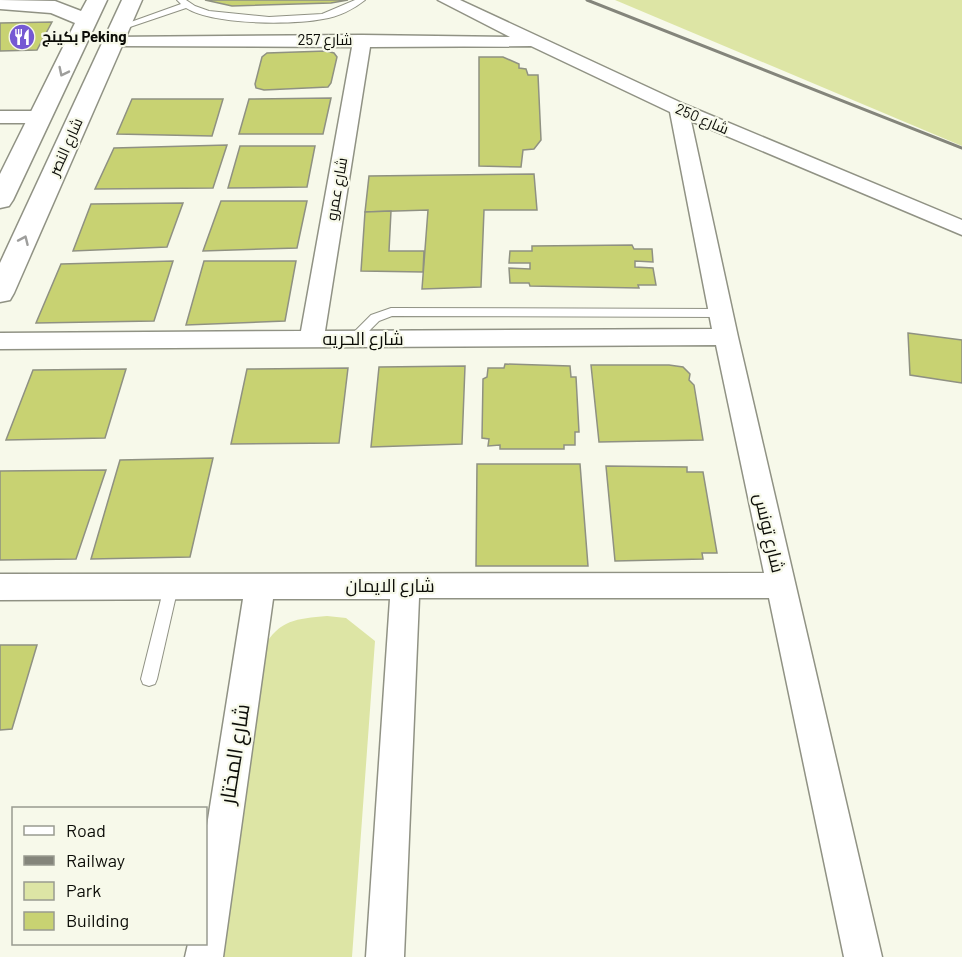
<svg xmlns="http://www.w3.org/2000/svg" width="962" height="957" font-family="Barlow,Cairo,sans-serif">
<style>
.green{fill:#dde5a5}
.building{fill:#c8d272;stroke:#8f9182;stroke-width:1.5}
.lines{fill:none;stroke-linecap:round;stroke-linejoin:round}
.service-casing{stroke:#909284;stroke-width:2}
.minor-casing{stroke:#909284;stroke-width:3}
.tertiary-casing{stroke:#909284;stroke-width:3}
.service{fill:#fff;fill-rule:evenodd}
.minor{fill:#fff;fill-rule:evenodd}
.tertiary{fill:#fff;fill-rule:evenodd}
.rail{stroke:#84857b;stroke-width:3}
.oneway{stroke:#9e9e9c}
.labels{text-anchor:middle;stroke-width:4.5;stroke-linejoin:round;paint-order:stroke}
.far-poi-label{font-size:15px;font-weight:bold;fill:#0c0d08;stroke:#f7f9ea;text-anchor:start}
.far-street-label{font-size:15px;fill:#0c0d08;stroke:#f7f9ea}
.street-label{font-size:18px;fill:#0c0d08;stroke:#f7f9ea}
.near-street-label{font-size:21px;fill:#0c0d08;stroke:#f7f9ea}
</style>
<rect width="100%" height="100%" fill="#f7f9ea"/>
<!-- green -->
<g class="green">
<polygon points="615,0 962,0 962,146"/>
<path d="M 327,616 L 346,618 L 375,641 L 352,957 L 216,957 L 263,648 C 280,619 296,619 327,616 Z"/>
</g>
<!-- building -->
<g class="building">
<polygon points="348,0 331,3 232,6 205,0"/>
<polygon points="52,22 37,50 0,51 0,23"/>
<polygon points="326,51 334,53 337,57 331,83 328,87 264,90 256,88 255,84 262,57 267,53"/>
<polygon points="479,57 503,57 519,64 519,68 526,69 528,75 538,75 541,140 534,149 523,150 521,167 479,166"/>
<polygon points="331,98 323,134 239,134 249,99"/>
<polygon points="132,99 223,99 212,136 117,134"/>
<polygon points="227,145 213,188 95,189 114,148"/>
<polygon points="240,146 315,146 307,187 228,188"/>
<polygon points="534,174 537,210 484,210 481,287 422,289 428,210 365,212 369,176"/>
<polygon points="221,201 307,201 297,248 203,251"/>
<polygon points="183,203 167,247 73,251 91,204"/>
<polygon points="391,211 389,251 424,251 423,272 361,271 365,212"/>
<polygon points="632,245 634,249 652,249 653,262 635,261 635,267 653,268 656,285 638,285 639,288 530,286 529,283 510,283 509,268 530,269 530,263 509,263 510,251 532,251 532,246"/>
<polygon points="173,261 154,321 36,323 61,264"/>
<polygon points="204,261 296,261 285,321 186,325"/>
<polygon points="908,333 962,340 962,383 910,375"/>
<polygon points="505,364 570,366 571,377 576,377 579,432 575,432 575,445 564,445 564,449 500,449 500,445 488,446 489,439 482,438 483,379 487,377 488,368 504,368"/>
<polygon points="591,365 669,365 683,367 690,374 689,380 694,385 703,440 599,442"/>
<polygon points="465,366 462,444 371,447 379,367"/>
<polygon points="348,368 339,443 231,444 247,369"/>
<polygon points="126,369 105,438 6,440 33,370"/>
<polygon points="213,458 190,557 91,559 120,460"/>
<polygon points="477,464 580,464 588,566 476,566"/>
<polygon points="606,466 687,467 687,472 703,472 717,553 702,553 703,559 615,561"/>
<polygon points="106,470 76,559 0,560 0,471"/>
<polygon points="0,645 37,645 12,729 0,730"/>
</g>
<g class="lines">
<!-- service casing -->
<g class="service-casing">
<g id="service">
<path d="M 177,0 L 186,0 L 195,6 L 209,11 L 269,17 L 322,14 L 355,0 L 365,0 C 354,9 338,17 323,19 C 292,25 213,25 186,8 L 124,29 L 117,27 L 181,4 Z"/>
<polygon points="391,308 721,309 727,313 721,317 392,316 379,321 358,342 350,342 348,339 350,336 371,315"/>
<polygon points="171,581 176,583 178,587 157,679 155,684 149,686 143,684 141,679 164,587 166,583"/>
</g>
</g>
<!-- minor casing -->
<g class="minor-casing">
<g id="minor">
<path d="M 438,0 L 460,0 L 686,105 L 962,220 L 962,235 L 691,121 L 738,337 L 882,957 L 844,957 L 769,598 L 419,598 L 404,957 L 366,957 L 390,599 L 273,599 L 223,957 L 185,957 L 188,944 L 206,944 L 206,832 L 243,599 L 0,600 L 0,574 L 764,573 L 716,345 L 0,349 L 0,333 L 301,331 L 352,47 L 115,46 L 106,41 L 109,37 L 362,35 L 510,37 ZM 531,46 L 670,112 L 712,329 L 325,331 L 370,47 Z"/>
<polygon points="0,111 41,111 51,117 41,123 0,123"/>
</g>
</g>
<!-- tertiary casing -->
<g class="tertiary-casing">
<g id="tertiary">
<polygon points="0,0 55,1 81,11 87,0 107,0 13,200 9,206 0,208 0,174 75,23 51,13 0,9"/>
<polygon points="122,0 142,0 14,293 10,300 0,302 0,263"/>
</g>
</g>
<!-- service -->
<use href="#service" class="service"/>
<!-- minor -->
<use href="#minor" class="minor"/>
<!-- tertiary -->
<use href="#tertiary" class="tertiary"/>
<!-- rail -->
<polyline class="rail" points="587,0 962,148"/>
</g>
<!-- one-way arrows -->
<defs><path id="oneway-chevron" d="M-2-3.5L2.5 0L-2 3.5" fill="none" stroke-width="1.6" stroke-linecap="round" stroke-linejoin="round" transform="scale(1.5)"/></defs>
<g class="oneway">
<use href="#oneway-chevron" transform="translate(63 72) rotate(116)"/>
<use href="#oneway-chevron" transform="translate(24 240) rotate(-66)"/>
</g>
<!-- icons -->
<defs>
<g id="restaurant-disc" transform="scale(1.35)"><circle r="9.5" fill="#7559d3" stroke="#f7f9ea"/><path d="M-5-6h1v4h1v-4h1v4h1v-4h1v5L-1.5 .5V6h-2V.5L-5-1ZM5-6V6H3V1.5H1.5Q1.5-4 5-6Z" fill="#fff"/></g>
</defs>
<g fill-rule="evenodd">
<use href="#restaurant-disc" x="22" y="37"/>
</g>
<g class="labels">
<!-- far-poi labels -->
<g class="far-poi-label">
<text x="42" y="42">بكينج Peking</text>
</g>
<!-- far-street labels -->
<g class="far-street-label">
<text x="325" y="45">شارع 257</text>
<text transform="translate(702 119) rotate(23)" y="5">شارع 250</text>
<text transform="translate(66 147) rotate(-66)" y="5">شارع النصر</text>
<text transform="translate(337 189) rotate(-80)" y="5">شارع عمرو</text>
</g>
<!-- street labels -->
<g class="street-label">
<text x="363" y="345">شارع الحريه</text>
<text transform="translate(769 533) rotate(77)" y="6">شارع تونس</text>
<text x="390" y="592">شارع الايمان</text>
</g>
<!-- near-street labels -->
<g class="near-street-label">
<text transform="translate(235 754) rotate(-81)" y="7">شارع المختار</text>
</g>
</g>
<!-- legend -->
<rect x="12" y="807" width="195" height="138" fill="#f7f9ea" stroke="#999b90" stroke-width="1.5"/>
<rect x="24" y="826" width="30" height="9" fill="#ffffff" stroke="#999b90" stroke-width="1.5"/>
<text x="66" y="837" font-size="18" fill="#0c0d08">Road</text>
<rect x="24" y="856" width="30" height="9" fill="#84857b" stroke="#999b90" stroke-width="1.5"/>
<text x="66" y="867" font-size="18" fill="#0c0d08">Railway</text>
<rect x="24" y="882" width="30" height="18" fill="#dde5a5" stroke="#999b90" stroke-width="1.5"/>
<text x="66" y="897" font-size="18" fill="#0c0d08">Park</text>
<rect x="24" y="912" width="30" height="18" fill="#c8d272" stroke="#999b90" stroke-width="1.5"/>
<text x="66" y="927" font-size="18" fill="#0c0d08">Building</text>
</svg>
